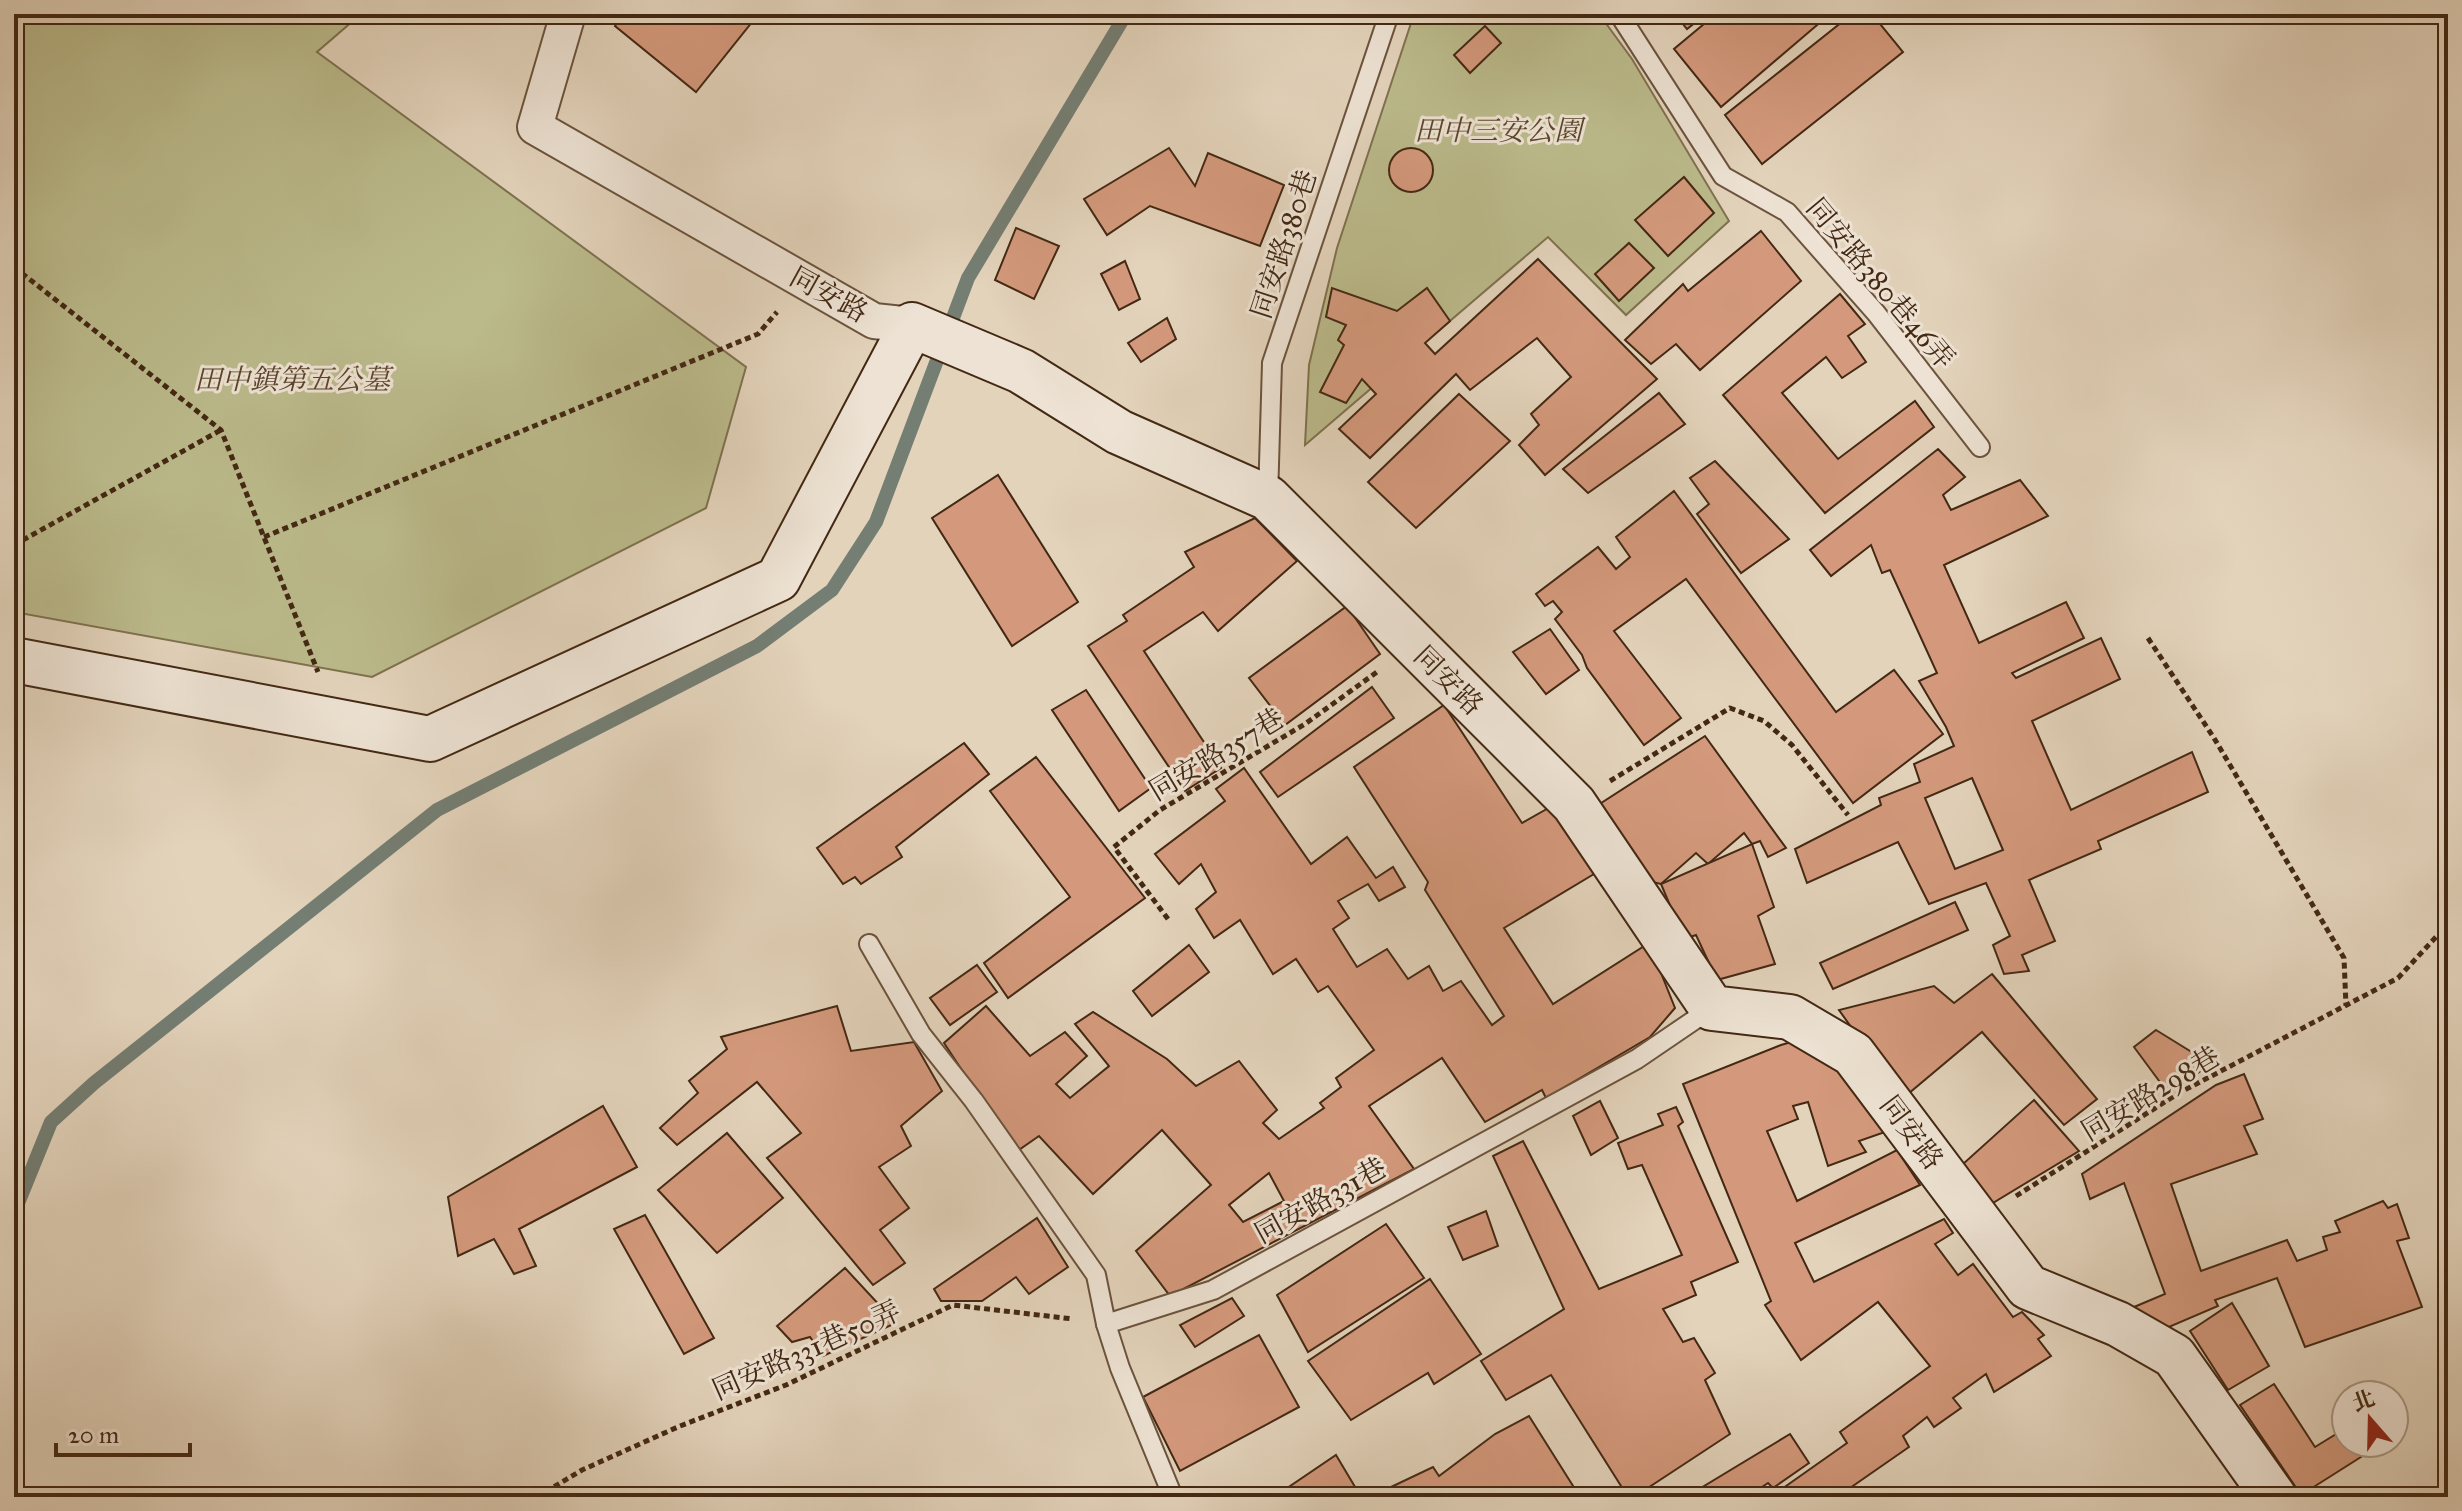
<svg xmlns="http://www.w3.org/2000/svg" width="2462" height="1511" font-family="'IM FELL Great Primer','Noto Serif TC',serif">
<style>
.green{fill:#bbba8b;stroke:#7f714f;stroke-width:2}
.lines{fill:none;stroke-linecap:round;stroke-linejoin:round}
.stream{stroke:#747e73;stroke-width:14}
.building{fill:#d4997c;stroke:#432813;stroke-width:2;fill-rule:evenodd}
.lane-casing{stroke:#6b533d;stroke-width:22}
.street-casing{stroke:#6b533d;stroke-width:38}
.secondary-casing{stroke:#432813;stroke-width:48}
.path{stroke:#432813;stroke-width:5;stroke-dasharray:6 4;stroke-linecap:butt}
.lane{stroke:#ede2d3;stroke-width:18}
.street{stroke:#ede2d3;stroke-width:34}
.secondary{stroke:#ede2d3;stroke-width:44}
.labels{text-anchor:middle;stroke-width:6;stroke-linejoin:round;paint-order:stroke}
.park-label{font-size:28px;font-style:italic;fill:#5b452b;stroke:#ede2d3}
.street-label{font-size:28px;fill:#432813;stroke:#ede2d3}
</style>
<rect width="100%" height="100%" fill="#e3d3bb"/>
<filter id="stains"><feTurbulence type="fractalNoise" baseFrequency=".0025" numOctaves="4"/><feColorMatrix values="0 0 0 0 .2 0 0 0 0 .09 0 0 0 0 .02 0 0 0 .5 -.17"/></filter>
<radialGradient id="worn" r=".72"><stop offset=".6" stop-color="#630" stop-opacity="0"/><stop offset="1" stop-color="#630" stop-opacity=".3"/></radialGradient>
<!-- green -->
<g class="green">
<polygon points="14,14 361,14 317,52 746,367 706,508 372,677 14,612"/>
<polygon points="1414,14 1599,14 1632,59 1729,221 1626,315 1548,237 1305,445 1309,365 1337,248"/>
</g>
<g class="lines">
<!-- stream -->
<polyline class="stream" points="14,1213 51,1122 94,1083 437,810 757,646 832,590 876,522 968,278 1126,14"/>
</g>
<!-- building -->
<g class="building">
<polygon points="624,14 743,14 752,22 696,92 615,26"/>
<polygon points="1675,14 1706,14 1687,29"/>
<polygon points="1716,14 1830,14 1721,107 1674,49"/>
<polygon points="1852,14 1872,14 1903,52 1762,164 1725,115"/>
<polygon points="1485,26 1501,43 1470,73 1454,55"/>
<circle cx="1411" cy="170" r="22"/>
<polygon points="1169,148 1195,186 1208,153 1284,185 1260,246 1150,206 1107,235 1084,199"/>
<polygon points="1684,177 1714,213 1668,256 1635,220"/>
<polygon points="1016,228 1059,246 1034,299 995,280"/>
<polygon points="1761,231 1801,281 1700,370 1676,344 1651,364 1625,340 1683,284 1688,291"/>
<polygon points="1629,243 1654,268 1619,301 1595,274"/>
<polygon points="1538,259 1657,379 1545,475 1519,445 1539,425 1531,414 1571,377 1537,338 1470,390 1456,374 1370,458 1339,429 1376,394 1362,379 1346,403 1320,392 1344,345 1338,340 1346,325 1326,317 1332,288 1397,311 1427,288 1450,321 1425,343 1435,354"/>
<polygon points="1125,261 1140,299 1119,310 1101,274"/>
<polygon points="1840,294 1865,324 1848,336 1866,362 1842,378 1826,357 1782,393 1838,459 1915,401 1934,427 1825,513 1723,395"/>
<polygon points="1167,318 1176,339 1141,362 1128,343"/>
<polygon points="1659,393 1685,424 1588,493 1563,469"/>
<polygon points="1459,394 1510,441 1416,528 1368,482"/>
<path d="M 1938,449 L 1965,477 L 1943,495 L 1951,510 L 2020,480 L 2048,516 L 1944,565 L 1979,643 L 2066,602 L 2084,638 L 2012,673 L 2016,678 L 2101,638 L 2120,679 L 2032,721 L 2071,810 L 2192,752 L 2208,792 L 2098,841 L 2101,849 L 2029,880 L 2055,941 L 2022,955 L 2029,971 L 2004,974 L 1993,945 L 2010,936 L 1986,883 L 1929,904 L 1898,842 L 1807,883 L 1795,849 L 1881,805 L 1879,798 L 1920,782 L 1914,764 L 1954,746 L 1946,727 L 1919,681 L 1937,673 L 1890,570 L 1882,573 L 1871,545 L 1831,576 L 1810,550 ZM 1972,778 L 2003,850 L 1955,869 L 1925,798 Z"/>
<polygon points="1715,461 1789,539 1741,573 1697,514 1709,504 1690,478"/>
<polygon points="998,475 1078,602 1012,646 932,518"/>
<polygon points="1674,491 1836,712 1894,670 1943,734 1853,803 1686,579 1614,631 1681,718 1644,745 1587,668 1582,655 1555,619 1562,612 1553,601 1545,606 1536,594 1598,547 1616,569 1630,557 1616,537"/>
<polygon points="1255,518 1297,561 1218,631 1203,612 1144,651 1221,768 1185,791 1088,646 1127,621 1123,615 1194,567 1185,552"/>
<polygon points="1347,606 1380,654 1285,725 1249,678"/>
<polygon points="1550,629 1579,670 1546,694 1513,652"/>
<polygon points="1372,687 1394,718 1278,797 1260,772"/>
<polygon points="1086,690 1151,788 1119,811 1052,710"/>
<path d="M 1444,705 L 1522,823 L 1552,806 L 1594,874 L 1504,928 L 1553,1004 L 1649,943 L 1675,1008 L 1650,1037 L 1546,1098 L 1542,1090 L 1485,1122 L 1442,1058 L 1369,1106 L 1414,1169 L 1170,1296 L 1136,1251 L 1211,1185 L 1162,1130 L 1093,1194 L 1039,1136 L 1016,1152 L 944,1043 L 986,1006 L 1030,1056 L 1065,1032 L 1087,1056 L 1056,1084 L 1070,1098 L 1109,1066 L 1075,1024 L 1093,1012 L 1167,1059 L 1196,1086 L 1239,1061 L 1277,1110 L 1263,1123 L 1279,1139 L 1324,1108 L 1320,1103 L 1341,1087 L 1336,1078 L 1374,1050 L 1328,986 L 1318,992 L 1296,959 L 1273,974 L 1240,920 L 1214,938 L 1196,909 L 1216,892 L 1201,864 L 1179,884 L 1155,854 L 1225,801 L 1216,789 L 1244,768 L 1311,864 L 1347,837 L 1376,878 L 1393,867 L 1405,887 L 1379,901 L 1368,884 L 1338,901 L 1349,918 L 1333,929 L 1357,967 L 1387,949 L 1408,979 L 1429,966 L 1443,991 L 1461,981 L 1492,1025 L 1504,1016 L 1425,890 L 1428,882 L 1354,767 ZM 1269,1173 L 1284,1201 L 1243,1222 L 1229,1205 Z"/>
<polygon points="1705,736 1786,848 1768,857 1760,841 1752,844 1744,833 1708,864 1696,853 1661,884 1648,881 1595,807"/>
<polygon points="964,743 989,774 896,847 902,857 861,884 855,877 843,884 817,848"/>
<polygon points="1036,757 1145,898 1008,998 984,963 1070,897 990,791"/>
<polygon points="1752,844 1774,907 1758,916 1775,964 1717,980 1696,935 1684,939 1661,884"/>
<polygon points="1955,902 1968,930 1833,989 1820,963"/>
<polygon points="1189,945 1209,972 1152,1016 1133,991"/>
<polygon points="977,965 997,992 950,1025 930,998"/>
<polygon points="1992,974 2097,1099 2064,1125 1982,1032 1902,1099 1839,1010 1934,986 1954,1003"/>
<polygon points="837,1006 851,1051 914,1042 942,1091 901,1126 911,1146 879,1167 909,1208 880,1230 905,1263 873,1285 767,1158 801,1133 757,1082 677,1145 660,1128 698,1093 689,1081 727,1049 721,1037"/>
<polygon points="2156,1030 2211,1064 2168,1093 2134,1047"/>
<polygon points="1808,1037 1823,1042 1885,1132 1859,1141 1866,1152 1828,1166 1808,1102 1793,1106 1798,1119 1767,1131 1797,1201 1897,1150 1920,1185 1795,1243 1814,1282 1944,1219 1953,1233 1935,1244 1958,1275 1973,1264 2013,1317 2022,1312 2044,1335 2038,1339 2051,1356 1994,1392 1986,1374 1953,1398 1961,1408 1934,1427 1927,1417 1903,1436 1909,1447 1837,1497 1783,1497 1779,1491 1847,1443 1840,1432 1930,1366 1878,1302 1801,1360 1765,1305 1771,1301 1683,1084 1781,1045"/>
<polygon points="2244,1074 2263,1119 2244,1126 2257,1154 2171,1184 2201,1271 2287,1240 2297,1261 2327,1250 2323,1237 2340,1232 2335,1221 2383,1201 2388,1208 2397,1204 2409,1238 2397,1241 2422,1307 2305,1347 2277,1278 2215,1300 2218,1306 2162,1330 2127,1310 2165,1294 2124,1183 2090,1199 2082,1174 2216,1085"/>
<polygon points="2034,1100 2079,1151 1983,1209 1953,1173"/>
<polygon points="1600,1101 1618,1138 1591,1155 1573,1116"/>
<polygon points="603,1106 637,1167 519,1229 536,1266 514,1274 494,1239 458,1256 448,1197"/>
<polygon points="1676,1107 1683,1122 1678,1126 1738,1262 1691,1282 1696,1295 1663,1309 1683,1342 1694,1338 1715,1373 1705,1380 1730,1434 1634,1497 1628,1497 1551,1375 1506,1400 1481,1361 1564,1309 1493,1156 1523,1141 1599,1289 1682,1255 1642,1165 1628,1169 1618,1143 1663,1125 1658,1114"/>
<polygon points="727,1133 783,1198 717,1253 658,1190"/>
<polygon points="1486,1211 1498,1246 1463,1260 1448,1227"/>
<polygon points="645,1215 714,1338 684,1354 614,1229"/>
<polygon points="1037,1218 1068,1267 1029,1294 1016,1277 982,1301 941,1301 934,1289"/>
<polygon points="1386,1224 1424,1278 1308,1352 1277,1295"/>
<polygon points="845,1268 896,1323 823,1356 810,1337 792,1342 777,1326"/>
<polygon points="1430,1279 1481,1354 1434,1384 1428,1373 1351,1420 1308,1361"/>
<polygon points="1232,1298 1244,1316 1195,1347 1180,1325"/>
<polygon points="2232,1303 2269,1366 2228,1390 2190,1331"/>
<polygon points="1259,1335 1299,1407 1180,1471 1143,1397"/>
<polygon points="2274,1384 2315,1447 2346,1428 2346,1443 2383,1443 2301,1495 2240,1405"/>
<polygon points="1529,1416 1580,1497 1370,1497 1433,1467 1439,1476 1495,1434"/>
<polygon points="1790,1434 1809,1463 1773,1488 1768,1483 1747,1497 1686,1497"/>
<polygon points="1336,1455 1358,1492 1349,1497 1274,1497"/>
</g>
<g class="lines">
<!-- lane casing -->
<g class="lane-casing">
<g id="lane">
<polyline points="1619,14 1723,176 1787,212 1876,313 1980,447"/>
<polyline points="1268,498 1272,363 1389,14"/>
<polyline points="869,944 921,1034 974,1101 1096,1275 1106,1324"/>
<polyline points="1173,1497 1120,1368 1106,1324 1213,1290 1637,1059 1712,1008"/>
</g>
</g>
<!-- street casing -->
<g class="street-casing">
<polyline id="street" points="568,14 535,127 874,321 912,325"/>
</g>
<!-- secondary casing -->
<g class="secondary-casing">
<polyline id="secondary" points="14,660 430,739 778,579 912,325 1021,371 1119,432 1268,498 1574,804 1712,1008 1790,1017 1853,1054 2028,1287 2118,1324 2174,1356 2274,1497"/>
</g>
<!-- path -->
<g class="path">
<polyline points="14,267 221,430 318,672"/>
<polyline points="264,537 758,334 777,312"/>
<polyline points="14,545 221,430"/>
<polyline points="2148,638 2214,738 2344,958 2346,1006"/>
<polyline points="1610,781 1730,708 1764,721 1792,745 1848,815"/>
<polyline points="1168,919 1114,847 1160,810 1305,724 1377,672"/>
<polyline points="2016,1196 2179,1093 2398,978 2448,924"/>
<polyline points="537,1497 582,1470 680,1426 786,1385 953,1305 1073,1319"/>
</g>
<!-- lane -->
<use href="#lane" class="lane"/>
<!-- street -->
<use href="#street" class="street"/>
<!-- secondary -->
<use href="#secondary" class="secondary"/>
</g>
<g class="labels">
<!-- park labels -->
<g class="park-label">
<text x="1498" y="140">田中三安公園</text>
<text x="292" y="389">田中鎮第五公墓</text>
</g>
<!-- street labels -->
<g class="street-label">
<text transform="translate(1283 244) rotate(-72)" y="10">同安路380巷</text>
<text transform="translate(1881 283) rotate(50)" y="10">同安路380巷46弄</text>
<text transform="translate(829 294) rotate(29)" y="10">同安路</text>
<text transform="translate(1449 680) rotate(45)" y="10">同安路</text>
<text transform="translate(1216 754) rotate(-31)" y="10">同安路357巷</text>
<text transform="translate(2150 1093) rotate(-31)" y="10">同安路298巷</text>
<text transform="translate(1912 1132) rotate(53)" y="10">同安路</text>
<text transform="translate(1320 1200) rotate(-29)" y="10">同安路331巷</text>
<text transform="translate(806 1350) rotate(-24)" y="10">同安路331巷50弄</text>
</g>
</g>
<!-- margin -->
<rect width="2462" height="1511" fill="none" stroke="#e3d3bb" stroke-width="48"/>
<rect x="16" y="16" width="2430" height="1479" fill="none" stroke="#432813" stroke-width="4"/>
<rect x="24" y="24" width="2414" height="1463" fill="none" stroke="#432813" stroke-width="2"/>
<!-- north arrow -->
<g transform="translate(2370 1419) rotate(340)"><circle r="38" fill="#ede2d3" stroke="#a99886" stroke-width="2"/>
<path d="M0-6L14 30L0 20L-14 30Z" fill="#8f2418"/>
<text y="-12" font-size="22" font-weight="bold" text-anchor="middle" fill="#432813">北</text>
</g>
<!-- scale -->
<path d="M56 1443v12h134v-12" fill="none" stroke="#432813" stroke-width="4"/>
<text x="68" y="1443" font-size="24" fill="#432813" stroke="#ede2d3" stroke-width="6" paint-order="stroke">20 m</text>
<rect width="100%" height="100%" filter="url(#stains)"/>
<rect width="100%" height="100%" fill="url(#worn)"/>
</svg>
